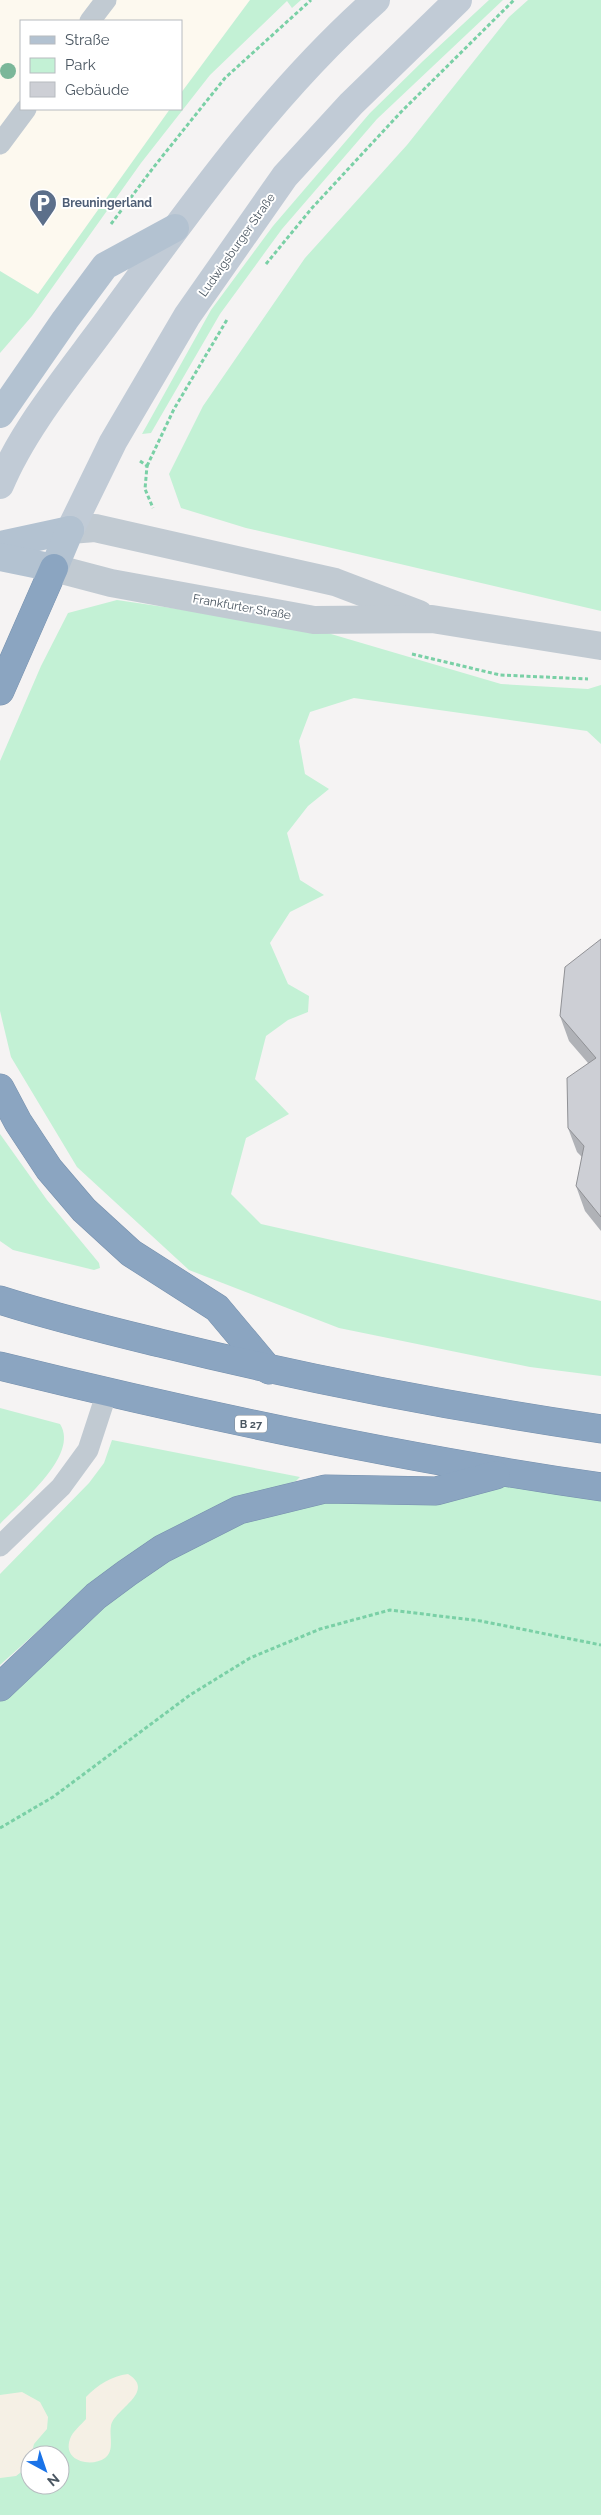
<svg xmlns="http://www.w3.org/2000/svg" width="601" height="2515" font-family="Raleway,sans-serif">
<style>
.commercial{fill:#fdf9ef}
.green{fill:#c3f1d5;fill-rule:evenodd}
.sand{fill:#f5f0e5}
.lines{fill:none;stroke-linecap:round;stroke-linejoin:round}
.highway-casing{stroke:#7690ad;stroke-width:29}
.path{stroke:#7ad0a6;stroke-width:3;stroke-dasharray:4 2.5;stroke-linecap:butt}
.lane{stroke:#c1cad2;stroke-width:21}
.street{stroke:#c1cad2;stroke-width:28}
.secondary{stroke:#c1cbd6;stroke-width:28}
.primary{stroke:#b3c2d1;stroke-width:28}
.highway{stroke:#8ba5c1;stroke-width:28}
.tree{fill:#7bb799}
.wall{fill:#b0b2b7}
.building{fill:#cdcfd5;stroke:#909195}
.labels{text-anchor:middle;stroke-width:4;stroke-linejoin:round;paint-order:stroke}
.shield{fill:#fff;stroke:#808990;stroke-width:1}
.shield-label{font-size:11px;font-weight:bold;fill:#4a5661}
.service-label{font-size:12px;font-weight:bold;fill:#4e5e75;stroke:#fff;text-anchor:start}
.street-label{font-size:12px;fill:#4a5661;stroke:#fff}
</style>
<rect width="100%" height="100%" fill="#f5f3f3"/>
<!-- commercial -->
<polygon class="commercial" points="0,0 250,0 181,93 181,21 21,21 21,109 170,109 38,294 0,271"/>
<!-- green -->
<g class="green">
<polygon points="250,0 301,0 292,8 287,1 210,75 141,163 32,316 0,353 0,271 38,294 170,109 181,109 181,93"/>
<polygon points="489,0 503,0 377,119 282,229 220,314 151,433 142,434 211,310 273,226 370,113 423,61"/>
<polygon points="528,0 601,0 601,611 246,528 181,508 169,474 203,406 305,258 407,145 509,17"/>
<polygon points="117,600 314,629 501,684 588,689 601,685 601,744 587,731 354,698 310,712 299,741 305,774 329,789 308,806 287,833 300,880 324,895 290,912 270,943 288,984 309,996 308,1012 288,1020 266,1036 255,1079 289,1114 246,1138 231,1194 261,1224 601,1301 601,1376 530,1367 339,1328 189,1270 77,1167 11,1057 0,1011 0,761 41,666 68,613"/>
<polygon points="0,1134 47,1200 99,1263 100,1268 94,1270 13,1250 0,1241"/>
<path d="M 0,1408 L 60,1424 C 80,1455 20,1503 0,1524 Z"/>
<polygon points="112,1440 300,1477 296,1481 230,1502 89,1585 0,1665 0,1574 89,1483 104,1463"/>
<path d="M 503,1473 L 601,1486 L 601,2515 L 0,2515 L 0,1687 L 96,1596 L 239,1510 ZM 30,2455 L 60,2455 L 60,2485 L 30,2485 Z"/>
</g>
<!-- sand -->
<g class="sand">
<path d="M 128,2374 C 157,2392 114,2409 111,2426 C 109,2436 115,2451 105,2458 C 91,2468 62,2461 70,2439 C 72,2432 81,2425 86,2419 L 86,2397 C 97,2385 112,2376 128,2374 Z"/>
<polygon points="22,2392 40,2402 48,2417 47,2429 34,2444 28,2467 16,2476 0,2478 0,2395"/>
</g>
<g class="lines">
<!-- highway casing -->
<g class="highway-casing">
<g id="highway">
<polyline points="0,691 54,568"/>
<polyline points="0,1088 18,1122 49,1169 84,1210 131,1253 217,1308 269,1370"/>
<path d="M 0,1300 C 53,1317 107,1330 160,1343 C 306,1379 453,1407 601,1429"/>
<path d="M 0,1366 C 199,1415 399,1458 601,1487"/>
<polyline points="0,1687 96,1596 127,1573 162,1549 239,1510 325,1489 436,1491 496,1475"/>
</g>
</g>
<!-- path -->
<g class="path">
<polyline points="111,224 153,168 225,78 311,0"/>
<polyline points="266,264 312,208 401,112 514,0"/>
<polyline points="140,461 147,466 145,489 153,508"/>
<polyline points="147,466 174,409 228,318"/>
<polyline points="412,654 500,675 588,679"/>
<polyline points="0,1828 53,1797 190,1695 250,1658 320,1629 390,1610 481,1621 601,1645"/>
</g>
<!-- lane -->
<g class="lane">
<polyline points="90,21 106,0"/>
<polyline points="0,144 26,109"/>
<polyline points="0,1546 61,1487 88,1450 107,1392"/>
</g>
<!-- street -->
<g class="street">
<polyline points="70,530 95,528 335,582 419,614"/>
<polyline points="54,568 111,583 314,620 432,619 601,646"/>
</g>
<!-- secondary -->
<g class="secondary">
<path d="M 0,485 C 24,427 73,369 110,318 C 192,206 272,92 376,0"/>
<polyline points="70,530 113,442 187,316 285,176 351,104 458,0"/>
</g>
<!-- primary -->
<g class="primary">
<polyline points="0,414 65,320 105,266 175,228"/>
<polyline points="0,545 70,530"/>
<polyline points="0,557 54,568 70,530"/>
</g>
<!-- highway -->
<use href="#highway" class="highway"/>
</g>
<!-- trees -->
<circle class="tree" cx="8" cy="71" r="8"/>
<!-- wall -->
<polygon class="wall" points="601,939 601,1231 585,1211 576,1186 582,1157 577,1152 568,1128 588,1063 569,1041 560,1016"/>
<!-- building -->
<polygon class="building" points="601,939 601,1217 576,1186 584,1146 568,1128 567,1078 596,1058 560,1016 565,967"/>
<!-- icons -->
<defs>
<g id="parking-pin" transform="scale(1.4375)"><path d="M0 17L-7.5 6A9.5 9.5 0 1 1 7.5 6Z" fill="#5c6f8a" stroke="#fff"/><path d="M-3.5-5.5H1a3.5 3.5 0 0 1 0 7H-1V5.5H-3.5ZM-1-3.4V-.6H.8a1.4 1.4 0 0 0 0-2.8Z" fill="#fff"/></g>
</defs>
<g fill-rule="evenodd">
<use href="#parking-pin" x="43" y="203"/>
</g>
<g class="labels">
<!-- shield labels -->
<rect class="shield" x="235" y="1415.5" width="32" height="17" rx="4"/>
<g class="shield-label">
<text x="251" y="1428">B 27</text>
</g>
<!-- service labels -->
<g class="service-label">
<text x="62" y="207">Breuningerland</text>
</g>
<!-- street labels -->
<g class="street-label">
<text transform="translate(237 245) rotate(-55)" y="4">Ludwigsburger Straße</text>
<text transform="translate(242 607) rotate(10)" y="4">Frankfurter Straße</text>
</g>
</g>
<!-- legend -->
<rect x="20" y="20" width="162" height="90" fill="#ffffff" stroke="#b7bbc0"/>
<rect x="30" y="36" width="25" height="8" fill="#b3c2d1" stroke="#b7bbc0"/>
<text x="65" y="45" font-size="15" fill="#4a5661">Straße</text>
<rect x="30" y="58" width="25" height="15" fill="#c3f1d5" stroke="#b7bbc0"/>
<text x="65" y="70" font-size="15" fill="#4a5661">Park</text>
<rect x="30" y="82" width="25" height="15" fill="#cdcfd5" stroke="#b7bbc0"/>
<text x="65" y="95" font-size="15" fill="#4a5661">Gebäude</text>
<!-- north arrow -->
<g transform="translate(45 2470) rotate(140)"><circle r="24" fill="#ffffff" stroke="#b7bbc0"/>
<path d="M0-4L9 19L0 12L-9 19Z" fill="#1a73e8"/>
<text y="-8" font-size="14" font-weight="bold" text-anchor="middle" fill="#4a5661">N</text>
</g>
</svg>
